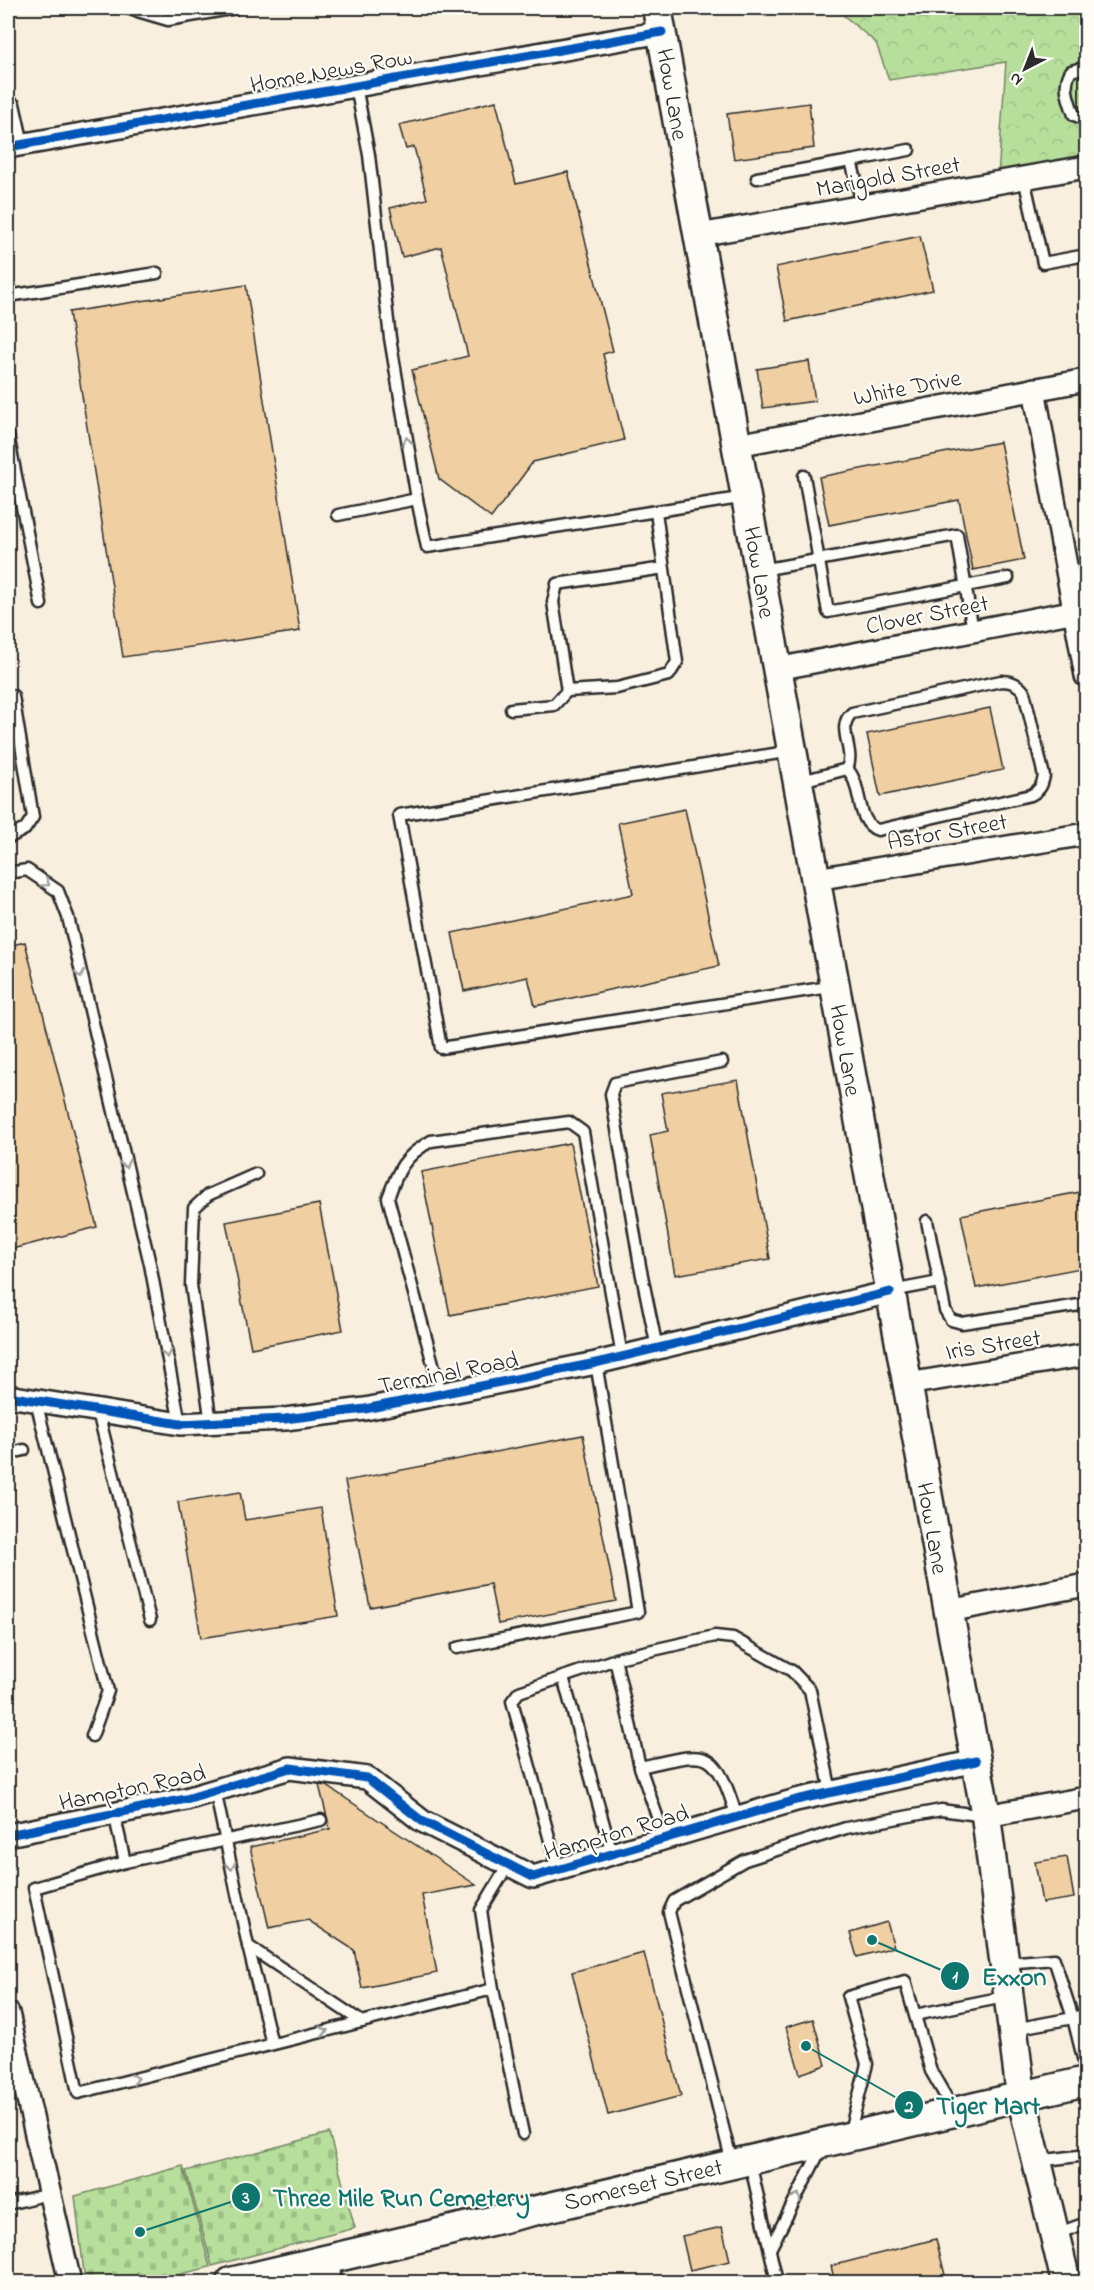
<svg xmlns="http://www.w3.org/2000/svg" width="1094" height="2290" font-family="'Indie Flower',sans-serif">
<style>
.forest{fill:url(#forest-crowns);stroke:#718563;stroke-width:1.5}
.cemetery{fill:url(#cemetery-stones);stroke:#718563;stroke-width:1.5}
.building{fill:#f0d0a2;stroke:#2b2b2b;stroke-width:1.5}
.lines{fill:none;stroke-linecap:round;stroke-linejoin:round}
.lane-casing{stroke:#2b2b2b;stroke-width:15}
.street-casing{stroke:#2b2b2b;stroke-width:26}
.secondary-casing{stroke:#2b2b2b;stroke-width:33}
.lane{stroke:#fdfcf7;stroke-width:10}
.street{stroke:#fdfcf7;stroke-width:21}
.secondary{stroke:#fdfcf7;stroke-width:28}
.cycleway-casing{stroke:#fdfcf7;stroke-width:13}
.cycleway{stroke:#0057b8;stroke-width:9}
.oneway{stroke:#9e9e9b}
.labels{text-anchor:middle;stroke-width:4.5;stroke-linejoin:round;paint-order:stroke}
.street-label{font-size:24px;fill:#2b2b2b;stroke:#fdfcf7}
.leader{fill:none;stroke:#0f766e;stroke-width:2}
.callout-dot{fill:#0f766e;stroke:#fdfcf7;stroke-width:2}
.mark-label{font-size:18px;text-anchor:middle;font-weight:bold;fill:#fff}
.callout-label{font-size:26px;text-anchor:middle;font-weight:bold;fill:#0f766e;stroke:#fdfcf7;stroke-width:4.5;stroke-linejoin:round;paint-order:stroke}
</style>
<defs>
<pattern id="forest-crowns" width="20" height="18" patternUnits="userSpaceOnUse" patternTransform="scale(1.5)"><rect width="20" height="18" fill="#b7df9b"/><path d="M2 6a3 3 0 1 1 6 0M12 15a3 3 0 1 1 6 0" fill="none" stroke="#9ec086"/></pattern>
<pattern id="cemetery-stones" width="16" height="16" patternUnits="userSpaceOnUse" patternTransform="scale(1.5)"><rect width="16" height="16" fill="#b7df9b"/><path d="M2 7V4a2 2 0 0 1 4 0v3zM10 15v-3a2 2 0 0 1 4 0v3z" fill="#9ec086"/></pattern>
</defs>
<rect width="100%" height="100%" fill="#f9efde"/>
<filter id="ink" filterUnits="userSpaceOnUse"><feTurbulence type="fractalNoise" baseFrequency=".0167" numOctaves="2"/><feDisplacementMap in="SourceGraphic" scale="12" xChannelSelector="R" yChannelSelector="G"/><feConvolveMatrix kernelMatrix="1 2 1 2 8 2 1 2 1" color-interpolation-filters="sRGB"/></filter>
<g filter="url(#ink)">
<!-- forest -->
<polygon class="forest" points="835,8 1086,8 1086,162 998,176 1006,62 889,80 876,43"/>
<!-- cemetery -->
<g class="cemetery">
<polygon points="329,2133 355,2228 212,2266 186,2171"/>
<polygon points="183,2166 210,2267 149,2282 85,2282 75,2196"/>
</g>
<!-- building -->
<g class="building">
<polygon points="496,101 516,184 568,172 613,351 603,354 624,440 533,462 491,518 439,479 412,370 468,356 441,247 402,257 390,208 427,199 414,147 406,149 399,125"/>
<polygon points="809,103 814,148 734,159 727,114"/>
<polygon points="920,236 933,290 787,321 776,267"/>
<polygon points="246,285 300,631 123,657 69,312"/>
<polygon points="809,361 815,401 763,408 757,369"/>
<polygon points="1000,442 1024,560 973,570 959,500 829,525 819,477"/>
<polygon points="990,708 1003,770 880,796 867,734"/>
<polygon points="685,809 719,966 535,1006 528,977 464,991 452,933 633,894 618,823"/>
<polygon points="25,942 97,1227 8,1250 8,946"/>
<polygon points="738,1080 770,1259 675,1275 650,1135 668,1131 661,1093"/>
<polygon points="570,1143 598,1286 450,1315 421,1172"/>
<polygon points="1080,1192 1086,1224 1086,1267 976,1288 961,1215"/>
<polygon points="319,1204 343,1330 251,1348 226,1222"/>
<polygon points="583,1435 616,1601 498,1624 490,1584 370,1607 345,1481"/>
<polygon points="240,1492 245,1520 321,1508 338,1616 201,1638 178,1502"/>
<polygon points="319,1785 327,1786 476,1885 422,1895 437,1973 362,1988 354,1950 308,1920 269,1928 250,1847 330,1829"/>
<polygon points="1067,1857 1074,1898 1042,1903 1035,1862"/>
<polygon points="887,1922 894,1947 857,1957 850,1933"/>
<polygon points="644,1953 681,2096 608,2115 572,1972"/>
<polygon points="813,2019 826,2065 800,2074 786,2027"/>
<polygon points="722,2227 730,2261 690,2270 682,2236"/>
<polygon points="936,2239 947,2283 835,2283 831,2266"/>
</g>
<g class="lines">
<!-- lane casing -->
<g class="lane-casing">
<g id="lane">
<polyline points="127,8 168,20 236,8"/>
<path d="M 1086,67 L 1071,71 C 1062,85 1069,100 1074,115 L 1086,120"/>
<polyline points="356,86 369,155 390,338 417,499"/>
<polyline points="14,104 23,144"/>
<polyline points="851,161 909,150"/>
<polyline points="757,178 851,161 863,207"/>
<polyline points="1024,178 1043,263 1086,255"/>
<polyline points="8,296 157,273"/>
<polyline points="8,435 41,604"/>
<polyline points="804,476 828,612 1008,578"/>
<polyline points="656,512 677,662 669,675 617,688 567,691 553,602 557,584 664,568"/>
<polyline points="338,515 417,499 427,547 746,497"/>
<polyline points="761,570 957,535 973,631"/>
<path d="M 1001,681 C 1012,681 1018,684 1024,692 L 1044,776 C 1042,786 1040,790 1031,795 L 878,830 C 855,823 863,784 847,769 C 856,750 835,727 852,713 Z"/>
<polyline points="8,697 13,696 33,817 25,829 8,838"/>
<polyline points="511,709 554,705 567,691"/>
<polyline points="792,751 399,815 441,1048 835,986"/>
<polyline points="798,782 847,769"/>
<polyline points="8,873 27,870 58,891 68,917 150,1264 180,1424"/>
<polyline points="927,1221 945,1310 951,1320 962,1323 1086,1304"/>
<polyline points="892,1291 939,1282"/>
<polyline points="657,1348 640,1266 611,1094 615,1083 722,1062"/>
<path d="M 441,1393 L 388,1198 C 398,1170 404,1156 431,1141 L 569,1122 L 583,1132 L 622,1356"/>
<polyline points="36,1401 108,1691 92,1736"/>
<polyline points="98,1412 150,1620"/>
<polyline points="211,1423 191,1285 194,1208 208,1195 256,1174"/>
<polyline points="8,1454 24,1450"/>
<polyline points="457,1648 638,1612 596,1363"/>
<polyline points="615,1659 640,1767"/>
<polyline points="563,1677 612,1854"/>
<polyline points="215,1790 248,1946 362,2022"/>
<polyline points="114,1813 125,1862 34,1888 78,2093 493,1989"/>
<path d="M 665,1839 L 640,1767 C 709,1752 714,1745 737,1817"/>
<polyline points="125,1862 321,1820"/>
<polyline points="508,1865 481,1910 493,1989 523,2134"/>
<polyline points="558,1870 512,1701 519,1692 622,1657 715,1636 733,1638 792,1671 810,1690 831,1792"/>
<polyline points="248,1946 272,2044"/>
<polyline points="1005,1963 1054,1959 1073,2018 1014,2029"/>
<polyline points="1086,2014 1073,2018 1086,2070"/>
<polyline points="915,2015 1009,1996"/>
<polyline points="849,2135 867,2064 848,1997 905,1981 931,2071 954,2111"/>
<polyline points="1038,2161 1086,2155"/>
<polyline points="750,2162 777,2282"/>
<polyline points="732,2163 669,1912 674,1901 745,1860 846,1828 941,1810 985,1816"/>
<polyline points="8,2204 49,2194"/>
<polyline points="1056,2234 1086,2223"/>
<polyline points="770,2249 822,2147"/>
</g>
</g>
<!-- street casing -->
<g class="street-casing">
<g id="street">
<polyline points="8,147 662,32"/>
<polyline points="699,235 1086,167"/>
<polyline points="1034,389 1086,676"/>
<polyline points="737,445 1086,380"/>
<polyline points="777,669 1086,609"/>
<polyline points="816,879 1086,834"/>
<polyline points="907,1384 1086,1355"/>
<polyline points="8,1396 180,1424 285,1419 365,1409 596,1363 890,1292"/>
<polyline points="948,1611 1086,1585"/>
<polyline points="986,1816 1086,1798"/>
<polyline points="8,1835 186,1799 290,1768 367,1778 422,1821 533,1877 796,1800 976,1761"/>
<polyline points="8,2013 70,2282"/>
<polyline points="328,2259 330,2282"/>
</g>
</g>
<!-- secondary casing -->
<g class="secondary-casing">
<g id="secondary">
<polyline points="657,8 986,1816 1021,2095 1066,2282"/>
<polyline points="231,2282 1086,2081"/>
</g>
</g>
<!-- lane -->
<use href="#lane" class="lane"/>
<!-- street -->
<use href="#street" class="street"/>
<!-- secondary -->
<use href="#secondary" class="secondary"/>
<!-- cycleway casing -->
<g class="cycleway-casing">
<g id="cycleway">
<polyline points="8,147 662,32"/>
<polyline points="8,1396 180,1424 285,1419 365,1409 596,1363 890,1292"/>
<polyline points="8,1835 186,1799 290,1768 367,1778 422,1821 533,1877 796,1800 976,1761"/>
</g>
</g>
<!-- cycleway -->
<use href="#cycleway" class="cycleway"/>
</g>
<!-- one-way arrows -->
<defs><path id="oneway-chevron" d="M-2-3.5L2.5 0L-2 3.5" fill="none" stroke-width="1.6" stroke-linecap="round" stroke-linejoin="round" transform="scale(1.5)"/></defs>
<g class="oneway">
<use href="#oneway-chevron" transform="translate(407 441) rotate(-99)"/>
<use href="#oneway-chevron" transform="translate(46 883) rotate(34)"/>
<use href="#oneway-chevron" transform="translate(80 974) rotate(78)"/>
<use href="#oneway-chevron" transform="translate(125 1164) rotate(76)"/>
<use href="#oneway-chevron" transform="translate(167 1354) rotate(79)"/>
<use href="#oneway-chevron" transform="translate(231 1866) rotate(79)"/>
<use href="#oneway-chevron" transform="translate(324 2031) rotate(-14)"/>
<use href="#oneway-chevron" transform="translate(135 2079) rotate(-14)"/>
<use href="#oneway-chevron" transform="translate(797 2197) rotate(-63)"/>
</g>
</g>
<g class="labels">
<!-- street labels -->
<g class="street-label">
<text transform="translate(331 70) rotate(-10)" y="8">Home News Row</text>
<text transform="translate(673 94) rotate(80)" y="8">How Lane</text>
<text transform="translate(888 176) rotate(-10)" y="8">Marigold Street</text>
<text transform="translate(907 387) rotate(-11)" y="8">White Drive</text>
<text transform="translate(760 572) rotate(80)" y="8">How Lane</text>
<text transform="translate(927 614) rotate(-11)" y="8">Clover Street</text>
<text transform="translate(947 831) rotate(-10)" y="8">Astor Street</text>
<text transform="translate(846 1050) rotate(80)" y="8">How Lane</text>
<text transform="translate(993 1344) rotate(-9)" y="8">Iris Street</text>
<text transform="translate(448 1372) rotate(-11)" y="8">Terminal Road</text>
<text transform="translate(933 1528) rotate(80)" y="8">How Lane</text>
<text transform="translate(132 1787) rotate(-12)" y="8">Hampton Road</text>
<text transform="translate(616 1832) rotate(-16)" y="8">Hampton Road</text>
<text transform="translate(643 2184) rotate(-13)" y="8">Somerset Street</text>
</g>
</g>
<!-- callouts -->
<path class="leader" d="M872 1940L955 1976M806 2046L909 2105M140 2232L246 2197"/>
<g class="callout-dot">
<circle cx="872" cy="1940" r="6"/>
<circle cx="806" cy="2046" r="6"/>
<circle cx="140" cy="2232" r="6"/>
<circle cx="955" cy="1976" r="15"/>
<circle cx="909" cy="2105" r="15"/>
<circle cx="246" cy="2197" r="15"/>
</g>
<g class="mark-label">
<text x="955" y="1982">1</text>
<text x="909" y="2112">2</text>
<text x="246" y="2203">3</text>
</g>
<g class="callout-label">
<text x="1014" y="1985">Exxon</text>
<text x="988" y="2114">Tiger Mart</text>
<text x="401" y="2206">Three Mile Run Cemetery</text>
</g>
<!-- margin -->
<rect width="1094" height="2290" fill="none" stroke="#fdfcf7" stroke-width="30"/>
<rect x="15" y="15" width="1064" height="2260" fill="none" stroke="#2b2b2b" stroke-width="2" filter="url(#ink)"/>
<!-- north arrow -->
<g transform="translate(1025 69) rotate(222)" stroke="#fdfcf7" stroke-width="4.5" paint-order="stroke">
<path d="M0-4.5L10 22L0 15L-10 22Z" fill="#2b2b2b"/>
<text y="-9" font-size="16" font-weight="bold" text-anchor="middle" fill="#2b2b2b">N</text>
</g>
</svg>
